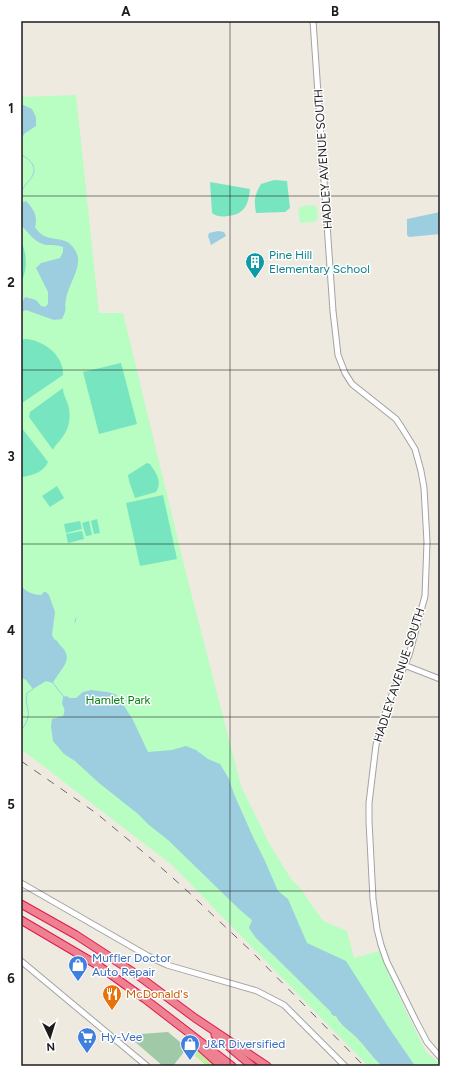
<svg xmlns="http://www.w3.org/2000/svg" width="461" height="1087" font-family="Figtree,sans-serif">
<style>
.grass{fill:#c3eda1}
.cemetery{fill:#a0c9a8}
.park{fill:#b8fdc1}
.pitch{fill:#77e5bf}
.water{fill:#9dcee0}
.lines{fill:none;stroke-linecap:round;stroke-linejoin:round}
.stream{stroke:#9dcee0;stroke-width:1}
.minor-casing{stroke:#a3a3a3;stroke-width:7}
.highway-casing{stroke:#e41653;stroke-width:9}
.minor{stroke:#fff;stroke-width:5}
.highway{stroke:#ed8190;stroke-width:7}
.rail{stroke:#6a6a6a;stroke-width:1;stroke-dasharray:8 8;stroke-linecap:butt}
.grid{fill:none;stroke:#1c1c1c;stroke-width:1;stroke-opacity:0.55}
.labels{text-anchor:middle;stroke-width:3;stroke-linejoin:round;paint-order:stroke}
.street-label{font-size:12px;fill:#1c1c1c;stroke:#fff}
.culture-label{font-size:12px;fill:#0d838f;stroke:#fff;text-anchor:start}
.park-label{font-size:12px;fill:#038113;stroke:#fff}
.shop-label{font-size:12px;fill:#366cbe;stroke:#fff;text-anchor:start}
.food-label{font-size:12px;fill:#c56008;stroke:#fff;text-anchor:start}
.neatline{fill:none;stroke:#1c1c1c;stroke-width:1.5}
.grid-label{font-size:13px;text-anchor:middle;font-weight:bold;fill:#1c1c1c}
</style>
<rect width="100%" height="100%" fill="#eeeae0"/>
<!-- grass -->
<polygon class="grass" points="185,1038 217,1066 207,1066 195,1056 187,1053 180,1043"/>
<!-- cemetery -->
<polygon class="cemetery" points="168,1032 187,1048 173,1066 163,1066 127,1035"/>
<!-- park -->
<g class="park">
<polygon points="76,95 99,313 123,313 188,581 241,786 269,843 291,879 300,888 323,921 347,931 354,958 379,951 404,1007 426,1052 440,1064 440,1066 368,1066 172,865 21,749 21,97"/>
<polygon points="314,205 317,207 318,219 314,222 300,223 298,210 302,206"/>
</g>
<!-- pitch -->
<g class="pitch">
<path d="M 274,180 L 287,181 L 290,208 L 285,212 L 256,213 C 254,200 254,196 261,184 Z"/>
<path d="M 210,182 L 250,189 C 248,205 245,214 228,216 C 221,217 218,217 212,213 Z"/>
<path d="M 21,241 C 27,254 28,269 21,282 Z"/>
<path d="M 25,339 C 44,340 64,356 63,375 L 22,403 L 21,403 L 21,340 Z"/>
<polygon points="121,363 137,424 99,434 83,372"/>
<path d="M 63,388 C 63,396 68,401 69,409 C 71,420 68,431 61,439 C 58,443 55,445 53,450 L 29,417 L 30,412 Z"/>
<path d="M 21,427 L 48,462 C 44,472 31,476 21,477 Z"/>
<path d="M 147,463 L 150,464 C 156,473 163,482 156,492 L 135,498 L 129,481 L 128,475 Z"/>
<polygon points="57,486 64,498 50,507 42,496"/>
<polygon points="163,495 177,559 140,566 126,503"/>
<polygon points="97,519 100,533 94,534 91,521"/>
<polygon points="80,521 82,529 66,533 64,524"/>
<polygon points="89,521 92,535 86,536 82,523"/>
<polygon points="82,531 84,539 68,543 66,534"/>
</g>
<!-- water -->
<g class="water">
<polygon points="21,104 32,109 36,117 36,126 24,134 21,140"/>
<path d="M 26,201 C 34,209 38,217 35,227 C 43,240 52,237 65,241 C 66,242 69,242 70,244 C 89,261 69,280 66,299 C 64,309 68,307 62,319 L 54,320 L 26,310 L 21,312 L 21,305 L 25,297 L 36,300 L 41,306 L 45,307 L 48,304 L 48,292 L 36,268 L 41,263 L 60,258 L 63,252 L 63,247 C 57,245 52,245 46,245 C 35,243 28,232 21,225 L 21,203 Z"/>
<polygon points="440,212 440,234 409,237 407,235 407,219"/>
<polygon points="218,231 224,232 226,236 211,245 208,236 209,233"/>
<path d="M 21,586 C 26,592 34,595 41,595 L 44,592 L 46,592 L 49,595 L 55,612 L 52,635 L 54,639 C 58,641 58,643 61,646 C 75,660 60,669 53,683 L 46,681 L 33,689 L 26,680 L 21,677 Z"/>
<path d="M 91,690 L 107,692 L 115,694 L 119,698 L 133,720 L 148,752 L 172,750 L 186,746 L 196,750 L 208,759 L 220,764 L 229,779 L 234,794 L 253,837 L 265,861 L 278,891 L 288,899 L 307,943 L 346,961 L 387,1025 L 415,1066 L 382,1066 C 372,1057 365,1046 356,1037 C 349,1030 340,1025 336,1016 L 334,1016 L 331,1014 L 331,1012 L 256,938 L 249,928 L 252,920 L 240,910 L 168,840 L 149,825 L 138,814 L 99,783 L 75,761 L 64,754 L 53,741 L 51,726 L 52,719 L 63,716 C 65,711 65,709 62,704 L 63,697 L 66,696 L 70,698 L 76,698 L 83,692 Z"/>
</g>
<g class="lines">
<!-- stream -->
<g class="stream">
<path d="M 21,155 C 26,157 30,160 33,165 C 38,178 23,182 21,194 C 21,197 22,201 23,203"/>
<polyline points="75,622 76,618"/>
<polyline points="53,683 64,697"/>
<path d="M 23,728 C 34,711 24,709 27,693 L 33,689"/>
</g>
<!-- minor casing -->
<g class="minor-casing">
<g id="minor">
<polyline points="313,21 333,311 338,355 345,373 352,384 396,419 402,428 415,449 421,471 424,488 427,542 425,596 409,655 388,704 376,745 369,803 369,821 373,899 377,929 381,945 387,962 416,1021 427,1042 440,1057"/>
<polyline points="404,665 440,679"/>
<polyline points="21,883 148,956 167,965 257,991 284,1005 345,1066"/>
<polyline points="21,961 147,1066"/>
</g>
</g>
<!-- highway casing -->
<g class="highway-casing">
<g id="highway">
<polyline points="21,904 76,935 136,974 195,1018 267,1066"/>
<polyline points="21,920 99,966 145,999 232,1066"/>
<polyline points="215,1035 252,1066"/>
<polyline points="191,1039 221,1066"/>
</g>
</g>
<!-- minor -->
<use href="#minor" class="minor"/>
<!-- highway -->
<use href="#highway" class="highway"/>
<!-- rail -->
<polyline class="rail" points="21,761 96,813 148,856 183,887 252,952 364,1066"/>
</g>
<!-- grid -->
<path class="grid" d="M 230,21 L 230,1066M 21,196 L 440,196M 21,370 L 440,370M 21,544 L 440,544M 21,717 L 440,717M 21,891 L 440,891"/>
<!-- icons -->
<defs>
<g id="building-pin" transform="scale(1)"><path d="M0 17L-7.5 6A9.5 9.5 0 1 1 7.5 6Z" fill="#0f9aa8" stroke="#fff"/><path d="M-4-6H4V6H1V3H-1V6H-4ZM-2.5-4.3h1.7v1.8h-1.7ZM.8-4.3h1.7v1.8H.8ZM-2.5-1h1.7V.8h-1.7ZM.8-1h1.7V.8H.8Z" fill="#fff"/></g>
<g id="shop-pin" transform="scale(1)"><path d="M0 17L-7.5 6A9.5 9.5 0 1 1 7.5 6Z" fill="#3f7fe0" stroke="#fff"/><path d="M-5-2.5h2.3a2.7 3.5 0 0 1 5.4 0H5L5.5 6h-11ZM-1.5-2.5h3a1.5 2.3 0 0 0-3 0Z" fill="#fff"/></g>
<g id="restaurant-pin" transform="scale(1)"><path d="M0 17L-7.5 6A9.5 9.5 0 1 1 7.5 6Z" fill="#e8710a" stroke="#fff"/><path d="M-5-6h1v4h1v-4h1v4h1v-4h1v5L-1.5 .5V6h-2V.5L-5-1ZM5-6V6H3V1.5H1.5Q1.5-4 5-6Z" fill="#fff"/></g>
<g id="supermarket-pin" transform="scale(1)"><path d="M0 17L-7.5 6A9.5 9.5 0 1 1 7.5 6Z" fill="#3f7fe0" stroke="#fff"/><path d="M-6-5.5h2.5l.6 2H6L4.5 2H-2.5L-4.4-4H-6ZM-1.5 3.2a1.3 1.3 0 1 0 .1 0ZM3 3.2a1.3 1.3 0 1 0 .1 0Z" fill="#fff"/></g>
</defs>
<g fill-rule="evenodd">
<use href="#building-pin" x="255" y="262"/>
<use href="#shop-pin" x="78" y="965"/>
<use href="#restaurant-pin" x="112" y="994"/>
<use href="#supermarket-pin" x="87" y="1037"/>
<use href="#shop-pin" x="190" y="1044"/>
</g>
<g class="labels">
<!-- street labels -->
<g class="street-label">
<text transform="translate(323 159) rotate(-94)" y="4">HADLEY AVENUE SOUTH</text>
<text transform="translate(399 675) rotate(-72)" y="4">HADLEY AVENUE SOUTH</text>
</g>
<!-- culture labels -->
<g class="culture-label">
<text x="269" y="259">Pine Hill<tspan x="269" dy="14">Elementary School</tspan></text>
</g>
<!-- park labels -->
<g class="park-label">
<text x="118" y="704">Hamlet Park</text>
</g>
<!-- shop labels -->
<g class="shop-label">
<text x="92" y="962">Muffler Doctor<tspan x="92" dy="14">Auto Repair</tspan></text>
<text x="101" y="1041">Hy-Vee</text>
<text x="204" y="1048">J&amp;R Diversified</text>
</g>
<!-- food labels -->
<g class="food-label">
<text x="126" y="998">McDonald's</text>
</g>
</g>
<!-- border -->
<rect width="461" height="1087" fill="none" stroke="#ffffff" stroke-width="44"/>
<!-- north arrow -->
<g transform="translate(50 1037) rotate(176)" stroke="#ffffff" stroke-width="3" paint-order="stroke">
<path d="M0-3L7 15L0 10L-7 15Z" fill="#1c1c1c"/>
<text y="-6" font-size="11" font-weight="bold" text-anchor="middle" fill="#1c1c1c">N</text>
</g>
<rect x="22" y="22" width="417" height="1043" class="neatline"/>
<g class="grid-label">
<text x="126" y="16">A</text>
<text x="335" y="16">B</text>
<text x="11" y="113">1</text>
<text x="11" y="287">2</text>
<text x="11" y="461">3</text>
<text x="11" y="635">4</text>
<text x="11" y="809">5</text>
<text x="11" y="983">6</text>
</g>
</svg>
